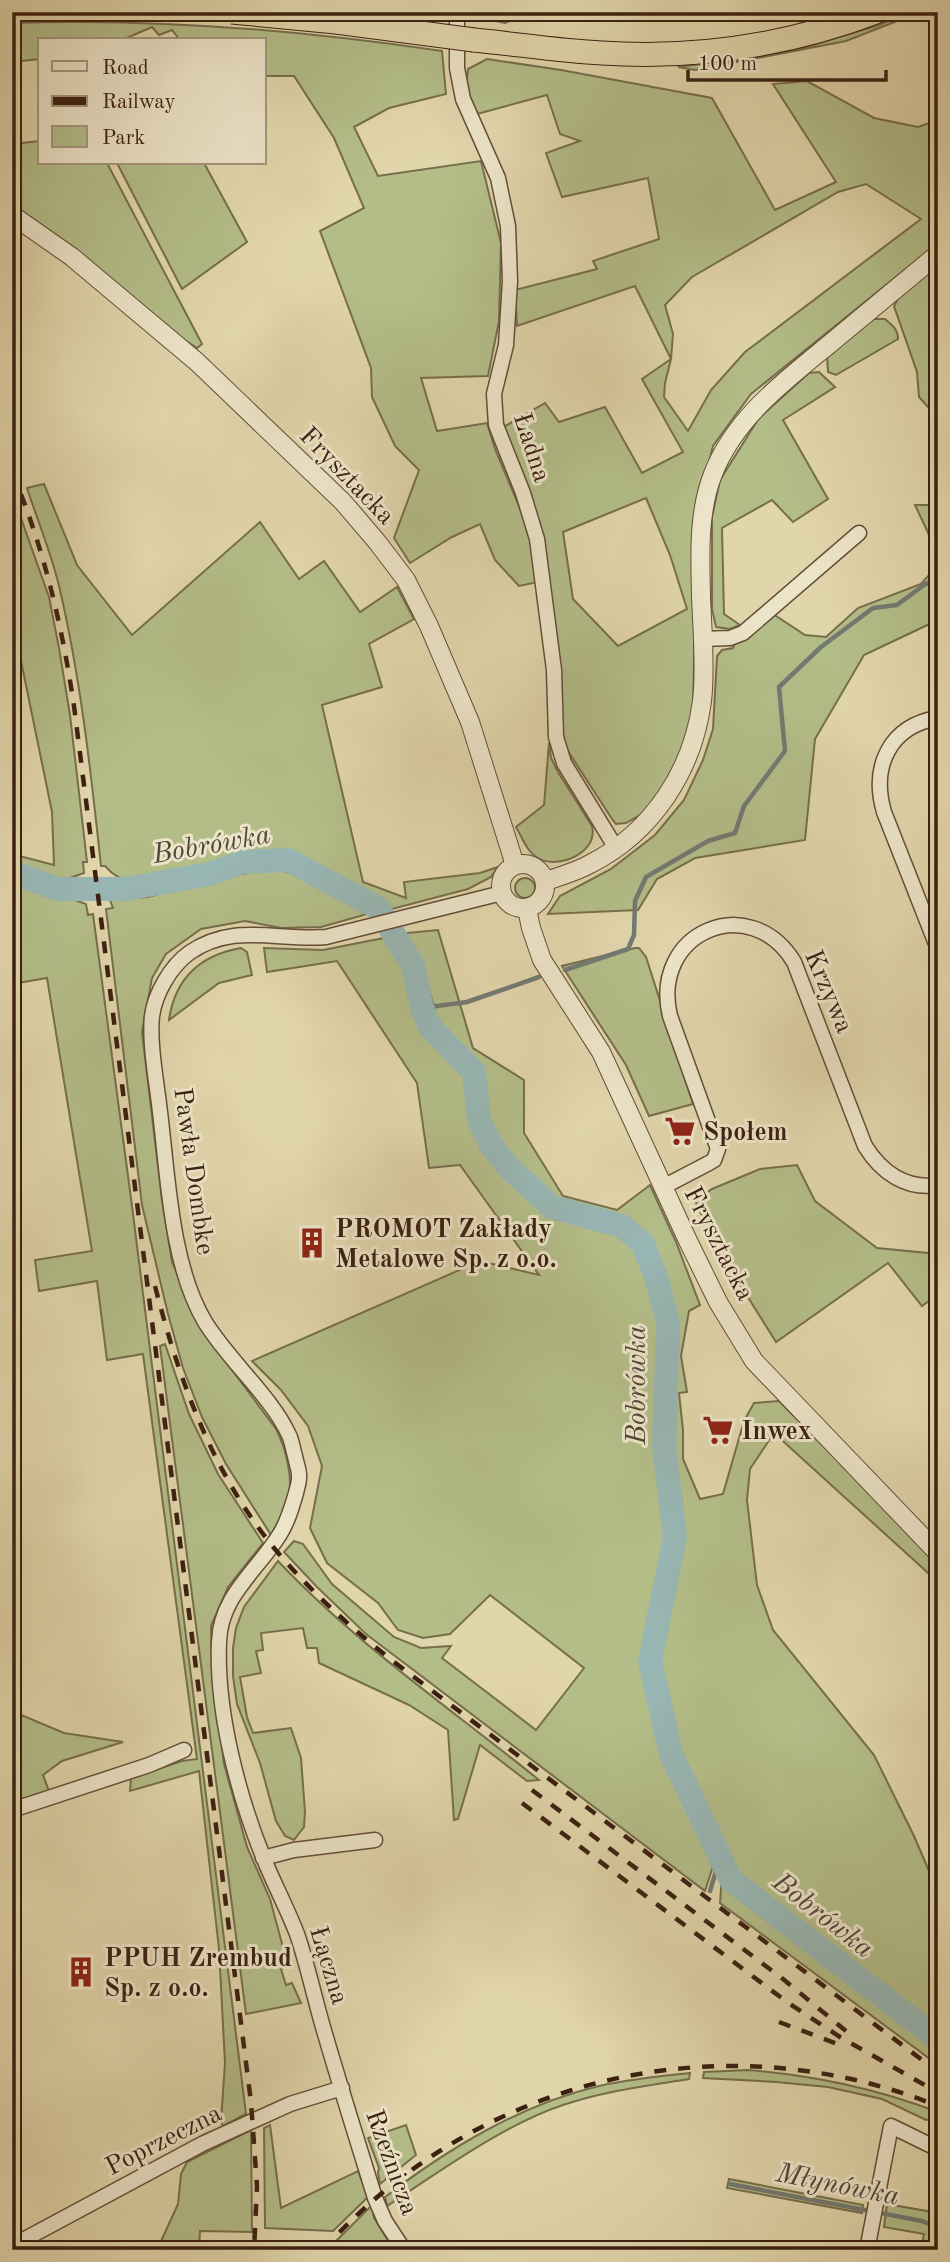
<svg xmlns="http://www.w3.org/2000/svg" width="950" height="2262" font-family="'Old Standard TT',serif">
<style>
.green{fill:#b3bd88;stroke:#776e4c;stroke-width:2;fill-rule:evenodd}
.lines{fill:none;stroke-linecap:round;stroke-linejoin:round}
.stream{stroke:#737a72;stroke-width:4.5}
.river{stroke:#98b6b3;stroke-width:24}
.minor-casing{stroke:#644d38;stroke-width:17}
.tertiary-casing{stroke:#644d38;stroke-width:20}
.trunk-casing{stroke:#3b2011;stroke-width:25}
.minor{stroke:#ece4c8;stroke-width:14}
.tertiary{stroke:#ece4c8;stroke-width:18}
.trunk{stroke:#e1d5ab;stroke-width:23}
.rail{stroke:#3b2011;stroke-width:4.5;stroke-dasharray:12 12;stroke-linecap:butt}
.trunk-bridge-casing{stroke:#3b2011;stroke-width:25;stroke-linecap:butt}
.trunk-bridge{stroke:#e1d5ab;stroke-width:23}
.labels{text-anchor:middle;stroke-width:6;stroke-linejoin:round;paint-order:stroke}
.street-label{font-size:26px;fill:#3b2011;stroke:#ece4c8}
.poi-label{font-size:26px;font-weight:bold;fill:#3b2011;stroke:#ece4c8;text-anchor:start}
.water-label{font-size:28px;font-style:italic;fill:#52463a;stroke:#ece4c8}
</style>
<rect width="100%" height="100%" fill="#e1d5ab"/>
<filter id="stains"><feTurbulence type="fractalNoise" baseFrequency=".00286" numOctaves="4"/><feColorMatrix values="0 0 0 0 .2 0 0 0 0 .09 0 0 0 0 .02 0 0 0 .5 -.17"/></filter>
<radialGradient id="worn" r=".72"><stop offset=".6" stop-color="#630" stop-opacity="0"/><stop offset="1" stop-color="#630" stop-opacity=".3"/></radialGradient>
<!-- green -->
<g class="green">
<polygon points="470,12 532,12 505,23 471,16"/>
<polygon points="909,12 920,12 846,41 695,70 678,67 776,54 813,45 879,25"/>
<path d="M 12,23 C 156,18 300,30 442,51 L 446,94 L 389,108 L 354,127 L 378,176 L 481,161 L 501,243 L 499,321 L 488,376 L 421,378 L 437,431 L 487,423 L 495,449 L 534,542 L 538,582 L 519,586 L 495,560 L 480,524 L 452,537 L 410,563 L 394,538 L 419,470 L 395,446 L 372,397 L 371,368 L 320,231 L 364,208 L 334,138 L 294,76 L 264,76 L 264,40 L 180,40 L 172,30 L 159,35 L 152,27 L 122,40 L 40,40 L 40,59 L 12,62 Z"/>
<path d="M 487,59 L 561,70 L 712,98 L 775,210 L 836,182 L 773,84 L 807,81 L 874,118 L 918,127 L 938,120 L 938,202 L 935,206 L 938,207 L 938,243 L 751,394 L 713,446 L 697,509 L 693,713 L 677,765 L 652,808 L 626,823 L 616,824 L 612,819 L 566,748 L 561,727 L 562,683 L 543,540 L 502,428 L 545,403 L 559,422 L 605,407 L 642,473 L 683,452 L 642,379 L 671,359 L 635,286 L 517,326 L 515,290 L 597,269 L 593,261 L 659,239 L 648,178 L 562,197 L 546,153 L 580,141 L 560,134 L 547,95 L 477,114 L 466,87 L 468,69 ZM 866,184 L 921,219 L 745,352 L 711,390 L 688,431 L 664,397 L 665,383 L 671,359 L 673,334 L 665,305 L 692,277 L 838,192 ZM 646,498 L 670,555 L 687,609 L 618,646 L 573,599 L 563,532 Z"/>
<polygon points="40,141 40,163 107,163 202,344 197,348 180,337 12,207 12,144"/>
<polygon points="117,163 204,163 247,242 182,289"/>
<polygon points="938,264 938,418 919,397 917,372 894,306 900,295"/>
<path d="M 872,319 L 885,319 C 892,325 898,329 898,339 L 836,375 L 828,372 L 827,356 Z"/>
<polygon points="819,372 835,387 783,420 828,499 793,522 772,500 722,528 724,614 740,625 730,629 716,627 712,609 712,517 720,480 759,418 809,373"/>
<path d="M 44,484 L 77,565 L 132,635 L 260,522 L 299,579 L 324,561 L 360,612 L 397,587 L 414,619 L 369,644 L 382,687 L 322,705 L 363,882 L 406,898 L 404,882 L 480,873 L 498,867 L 491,877 L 468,889 L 392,909 L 293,853 L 259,852 L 209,867 L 133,882 C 122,881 112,874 105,866 L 101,866 C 91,773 81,681 60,590 C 52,555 38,522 27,488 Z"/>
<polygon points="12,493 49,597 59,648 70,715 87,862 83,862 84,873 67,879 69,898 86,904 88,915 93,914 132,1206 246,2114 223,2126 221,2122 225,2063 219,1949 199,1771 130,1791 131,1778 182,1761 197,1759 143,1354 107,1360 97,1281 39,1291 35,1260 92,1251 47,978 12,984 12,854 54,865 52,812 12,617"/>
<polygon points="915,505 938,505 938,554"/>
<polygon points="938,565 938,620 864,655 815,739 805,840 695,858 657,879 638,910 548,914 560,896 611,869 655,835 684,800 703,760 713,729 717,656 722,650 733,648 735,642 773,614 805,635 826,637 858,608 921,584"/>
<path d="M 549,743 L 551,758 L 558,772 L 592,826 C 599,853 557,870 538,858 C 527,852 522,837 516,827 L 544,805 Z"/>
<path d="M 276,868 L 312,881 L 371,913 L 321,927 L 281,928 L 245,921 L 201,929 L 166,954 L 152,978 L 142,1032 L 162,1200 L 172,1262 L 203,1331 L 276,1429 C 286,1448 295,1483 287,1505 C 283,1515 276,1525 271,1535 L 226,1464 L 202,1417 L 183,1368 L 168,1314 L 142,1205 L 106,909 L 113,908 L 110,900 L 148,897 L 215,879 Z"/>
<circle cx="525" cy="888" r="10"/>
<polygon points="438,930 473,1048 524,1080 524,1133 563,1196 617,1210 650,1185 676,1242 700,1305 689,1311 681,1356 687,1392 679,1393 683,1430 683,1459 700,1499 723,1494 744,1421 754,1403 779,1401 915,1538 938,1566 938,1582 774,1433 750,1469 747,1500 757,1585 773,1630 874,1755 914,1836 938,1892 938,2031 732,1874 696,1797 673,1734 658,1679 656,1656 682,1540 682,1503 672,1446 678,1322 667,1285 644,1241 622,1220 551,1197 510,1161 483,1115 485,1073 470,1064 439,1026 424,970 406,933"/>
<polygon points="389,937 406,973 424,1029 465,1075 470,1106 481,1143 514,1182 554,1219 608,1230 638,1248 654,1291 661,1329 656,1420 668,1540 655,1597 644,1662 666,1763 714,1863 705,1891 366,1634 317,1587 284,1552 294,1541 303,1544 332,1584 394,1637 421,1648 451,1646 442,1658 536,1730 584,1668 490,1595 450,1634 423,1638 398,1630 378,1603 327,1563 310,1528 322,1466 308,1426 281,1390 252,1361 480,1261 539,1275 460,1165 429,1168 417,1083 337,961 267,972 264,948 323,950"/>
<path d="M 241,948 L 247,952 L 252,975 L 219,983 L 169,1020 C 175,978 201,955 241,948 Z"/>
<polygon points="635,948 639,948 646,957 693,1104 649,1116 626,1065 562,966"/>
<polygon points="797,1165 815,1201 877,1248 938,1254 938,1294 922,1306 888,1263 776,1342 719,1251 695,1201 712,1189 760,1169"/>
<polygon points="165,1344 189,1414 218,1474 263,1543 228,1587 211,1626 212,1669 224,1764 247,1847 270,1899 288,1966 281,1969 286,1985 292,1983 301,2003 246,2014 160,1346"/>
<path d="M 278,1561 C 356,1644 450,1708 539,1780 L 527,1781 L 480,1745 L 458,1819 L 454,1820 L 448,1730 L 409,1705 L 319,1663 L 317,1648 L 307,1648 L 303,1628 L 261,1633 L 263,1650 L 256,1651 L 261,1673 L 240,1677 L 247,1717 L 253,1733 L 291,1728 L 301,1758 L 305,1812 L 304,1827 L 294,1840 L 285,1836 L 276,1821 L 260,1763 L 237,1704 L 233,1676 L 233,1648 L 236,1628 L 244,1607 Z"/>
<polygon points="12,1696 21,1715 64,1733 123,1742 62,1761 43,1775 49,1791 12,1802"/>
<polygon points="722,1874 737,1897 938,2051 938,2065 720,1903"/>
<path d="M 749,2070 C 816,2076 874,2088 938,2112 L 938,2118 L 926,2120 L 882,2099 L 828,2087 L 776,2082 L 703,2078 L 704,2072 Z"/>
<path d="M 690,2073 L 689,2079 C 646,2086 604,2091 563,2105 C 505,2124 439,2172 387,2206 L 385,2197 C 449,2148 520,2105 599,2086 C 629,2079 660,2076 690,2073 Z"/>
<polygon points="270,2125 281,2208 358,2171 368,2197 333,2231 265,2228 264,2128"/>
<polygon points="406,2125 416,2155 380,2184 378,2173 379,2168 368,2138"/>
<polygon points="251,2130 252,2232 200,2231 199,2250 157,2250 178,2204 181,2174 187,2162"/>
<polygon points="729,2179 863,2205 862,2213 727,2188"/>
<polygon points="887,2204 927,2211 938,2216 938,2250 921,2250 924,2234 884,2227"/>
<polygon points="372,2205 374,2218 394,2250 327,2250"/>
</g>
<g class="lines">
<!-- stream -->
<g class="stream">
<polyline points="565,970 628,949 634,935 635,901 646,877 708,841 735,833 744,806 785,751 779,687 821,647 873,608 897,605 924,585 938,578"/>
<polyline points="422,1008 467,1002 539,977"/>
<polyline points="710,1891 720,1858"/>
<polyline points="730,2184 922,2221 938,2228"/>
</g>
<!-- river -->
<polyline class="river" points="12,872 57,889 126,889 209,874 243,862 288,860 378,908 413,966 422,1008 430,1027 474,1072 479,1120 491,1145 509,1168 552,1207 622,1226 643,1244 657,1280 668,1323 664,1447 675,1537 650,1661 671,1754 731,1880 938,2039"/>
<!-- minor casing -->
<g class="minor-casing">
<g id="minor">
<polyline points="457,12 457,68 463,99 498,178 508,226 510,281 506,345 494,394 496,425 523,493 537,539 554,670 556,737 564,763 616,848"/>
<polyline points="702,639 730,638 743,633 859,533"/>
<path d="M 938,718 C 889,726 871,767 884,812 L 938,949"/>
<path d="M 663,1187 L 709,1163 L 714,1160 L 718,1149 L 670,1016 C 650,932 750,890 794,962 L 865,1146 C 881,1172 906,1190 938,1185"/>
<polyline points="12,1810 149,1765 184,1750"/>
<polyline points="263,1858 294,1850 375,1840"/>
<polyline points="12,2246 204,2143 290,2104 342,2088"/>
<path d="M 404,2250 L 385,2221 L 375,2198 C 358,2143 341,2089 325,2034 C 315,2001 308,1966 297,1934 C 287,1908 274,1884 264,1859 C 238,1795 216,1711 219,1642 C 220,1596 258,1570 280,1534 C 288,1521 292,1507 296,1493 C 297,1488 299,1483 299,1478 C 300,1471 296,1463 295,1456 C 293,1450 292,1441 289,1435 C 271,1396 229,1361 205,1322 C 171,1265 168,1177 160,1112 C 157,1084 149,1044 152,1016 C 155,994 170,967 189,953 C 233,922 276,941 326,937 L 502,893"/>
<polyline points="867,2250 891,2126 938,2149"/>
</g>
</g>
<!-- tertiary casing -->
<g class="tertiary-casing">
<g id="tertiary">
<polyline points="12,215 72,257 197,362 343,502 378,543 406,580 429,626 470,722 515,865"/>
<circle cx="523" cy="886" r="22"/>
<path d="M 546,881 C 560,876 576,872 590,864 C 653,832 693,770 702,701 C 706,669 702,627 701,595 C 700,555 698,512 713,474 C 735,417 786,380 832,342 C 867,313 903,283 938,254"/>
<polyline points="527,909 531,928 542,960 601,1052 689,1243 718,1302 754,1361 938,1553"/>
</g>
</g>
<!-- trunk casing -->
<g class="trunk-casing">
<path id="trunk" d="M 474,40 C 516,44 559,51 602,53 C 695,59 789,45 876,12"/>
</g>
<!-- minor -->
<use href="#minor" class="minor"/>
<!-- tertiary -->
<use href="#tertiary" class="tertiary"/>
<!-- trunk -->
<use href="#trunk" class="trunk"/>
<!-- rail -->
<g class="rail">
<path d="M 12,472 C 44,548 62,625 74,706 L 251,2102 L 257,2186 L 254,2250"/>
<path d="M 155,1286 C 179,1380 212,1472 274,1548 C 310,1591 350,1627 394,1662 L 938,2072"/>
<polyline points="532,1790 783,1979 846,2031"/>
<polyline points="522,1803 787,2002 840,2037 937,2092"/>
<polyline points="779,2022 840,2045"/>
<path d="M 323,2250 C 478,2077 721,2019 938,2106"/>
</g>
<!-- trunk-bridge casing -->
<g class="trunk-bridge-casing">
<polyline id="trunk-bridge" points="232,12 336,22 474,40"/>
</g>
<!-- trunk-bridge -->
<use href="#trunk-bridge" class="trunk-bridge"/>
</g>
<!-- icons -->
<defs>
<g id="supermarket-bare" transform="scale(2.415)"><path d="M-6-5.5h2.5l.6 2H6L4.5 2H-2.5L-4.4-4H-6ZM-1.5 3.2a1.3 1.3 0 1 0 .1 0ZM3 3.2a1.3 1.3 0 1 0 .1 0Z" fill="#8f2418" stroke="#ece4c8" stroke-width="2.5" paint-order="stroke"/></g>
<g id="building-bare" transform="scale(2.415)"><path d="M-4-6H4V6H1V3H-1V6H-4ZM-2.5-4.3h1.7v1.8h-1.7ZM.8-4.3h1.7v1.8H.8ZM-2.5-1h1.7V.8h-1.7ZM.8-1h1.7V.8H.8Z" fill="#8f2418" stroke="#ece4c8" stroke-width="2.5" paint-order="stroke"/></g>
</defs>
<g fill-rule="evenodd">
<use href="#supermarket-bare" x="680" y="1131"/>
<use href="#building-bare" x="312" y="1243"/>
<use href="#supermarket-bare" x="718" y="1430"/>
<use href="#building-bare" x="81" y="1972"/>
</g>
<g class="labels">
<!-- street labels -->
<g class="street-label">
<text transform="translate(533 447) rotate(72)" y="9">Ładna</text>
<text transform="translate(348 475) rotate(46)" y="9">Frysztacka</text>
<text transform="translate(830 991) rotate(67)" y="9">Krzywa</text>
<text transform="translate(195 1171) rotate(82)" y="9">Pawła Dombke</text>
<text transform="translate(720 1243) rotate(63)" y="9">Frysztacka</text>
<text transform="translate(330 1965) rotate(73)" y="9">Łączna</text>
<text transform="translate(163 2139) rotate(-27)" y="9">Poprzeczna</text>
<text transform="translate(393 2162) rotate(70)" y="9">Rzeźnicza</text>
</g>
<!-- poi labels -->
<g class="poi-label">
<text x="703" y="1140">Społem</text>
<text x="335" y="1237">PROMOT Zakłady<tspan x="335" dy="30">Metalowe Sp. z o.o.</tspan></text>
<text x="741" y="1439">Inwex</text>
<text x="104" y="1966">PPUH Zrembud<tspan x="104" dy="30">Sp. z o.o.</tspan></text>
</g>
<!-- water labels -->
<g class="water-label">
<text transform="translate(211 843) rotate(-10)" y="10">Bobrówka</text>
<text transform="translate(635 1385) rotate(-90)" y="10">Bobrówka</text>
<text transform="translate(824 1914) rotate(38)" y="10">Bobrówka</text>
<text transform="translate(838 2183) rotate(11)" y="10">Młynówka</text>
</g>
</g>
<!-- margin -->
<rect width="950" height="2262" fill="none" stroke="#e1d5ab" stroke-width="42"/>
<rect x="14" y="14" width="922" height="2234" fill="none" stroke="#3b2011" stroke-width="3.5"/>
<rect x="21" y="21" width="908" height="2220" fill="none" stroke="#3b2011" stroke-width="2"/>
<!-- legend -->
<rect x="38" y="38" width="228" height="126" fill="#ece4c8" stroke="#a5967f" stroke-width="2"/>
<rect x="52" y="61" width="35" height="10" fill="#ece4c8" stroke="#a5967f" stroke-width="2"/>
<text x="102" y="74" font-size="21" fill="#3b2011">Road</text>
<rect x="52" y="96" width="35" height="10" fill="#3b2011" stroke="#a5967f" stroke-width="2"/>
<text x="102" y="108" font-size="21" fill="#3b2011">Railway</text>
<rect x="52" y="126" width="35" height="21" fill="#b3bd88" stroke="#a5967f" stroke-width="2"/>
<text x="102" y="144" font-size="21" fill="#3b2011">Park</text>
<!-- scale -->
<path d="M688 70v10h198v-10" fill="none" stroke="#3b2011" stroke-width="3.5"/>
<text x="698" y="70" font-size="21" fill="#3b2011" stroke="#ece4c8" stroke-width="5" paint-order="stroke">100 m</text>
<rect width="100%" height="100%" filter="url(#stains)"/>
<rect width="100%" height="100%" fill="url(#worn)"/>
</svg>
